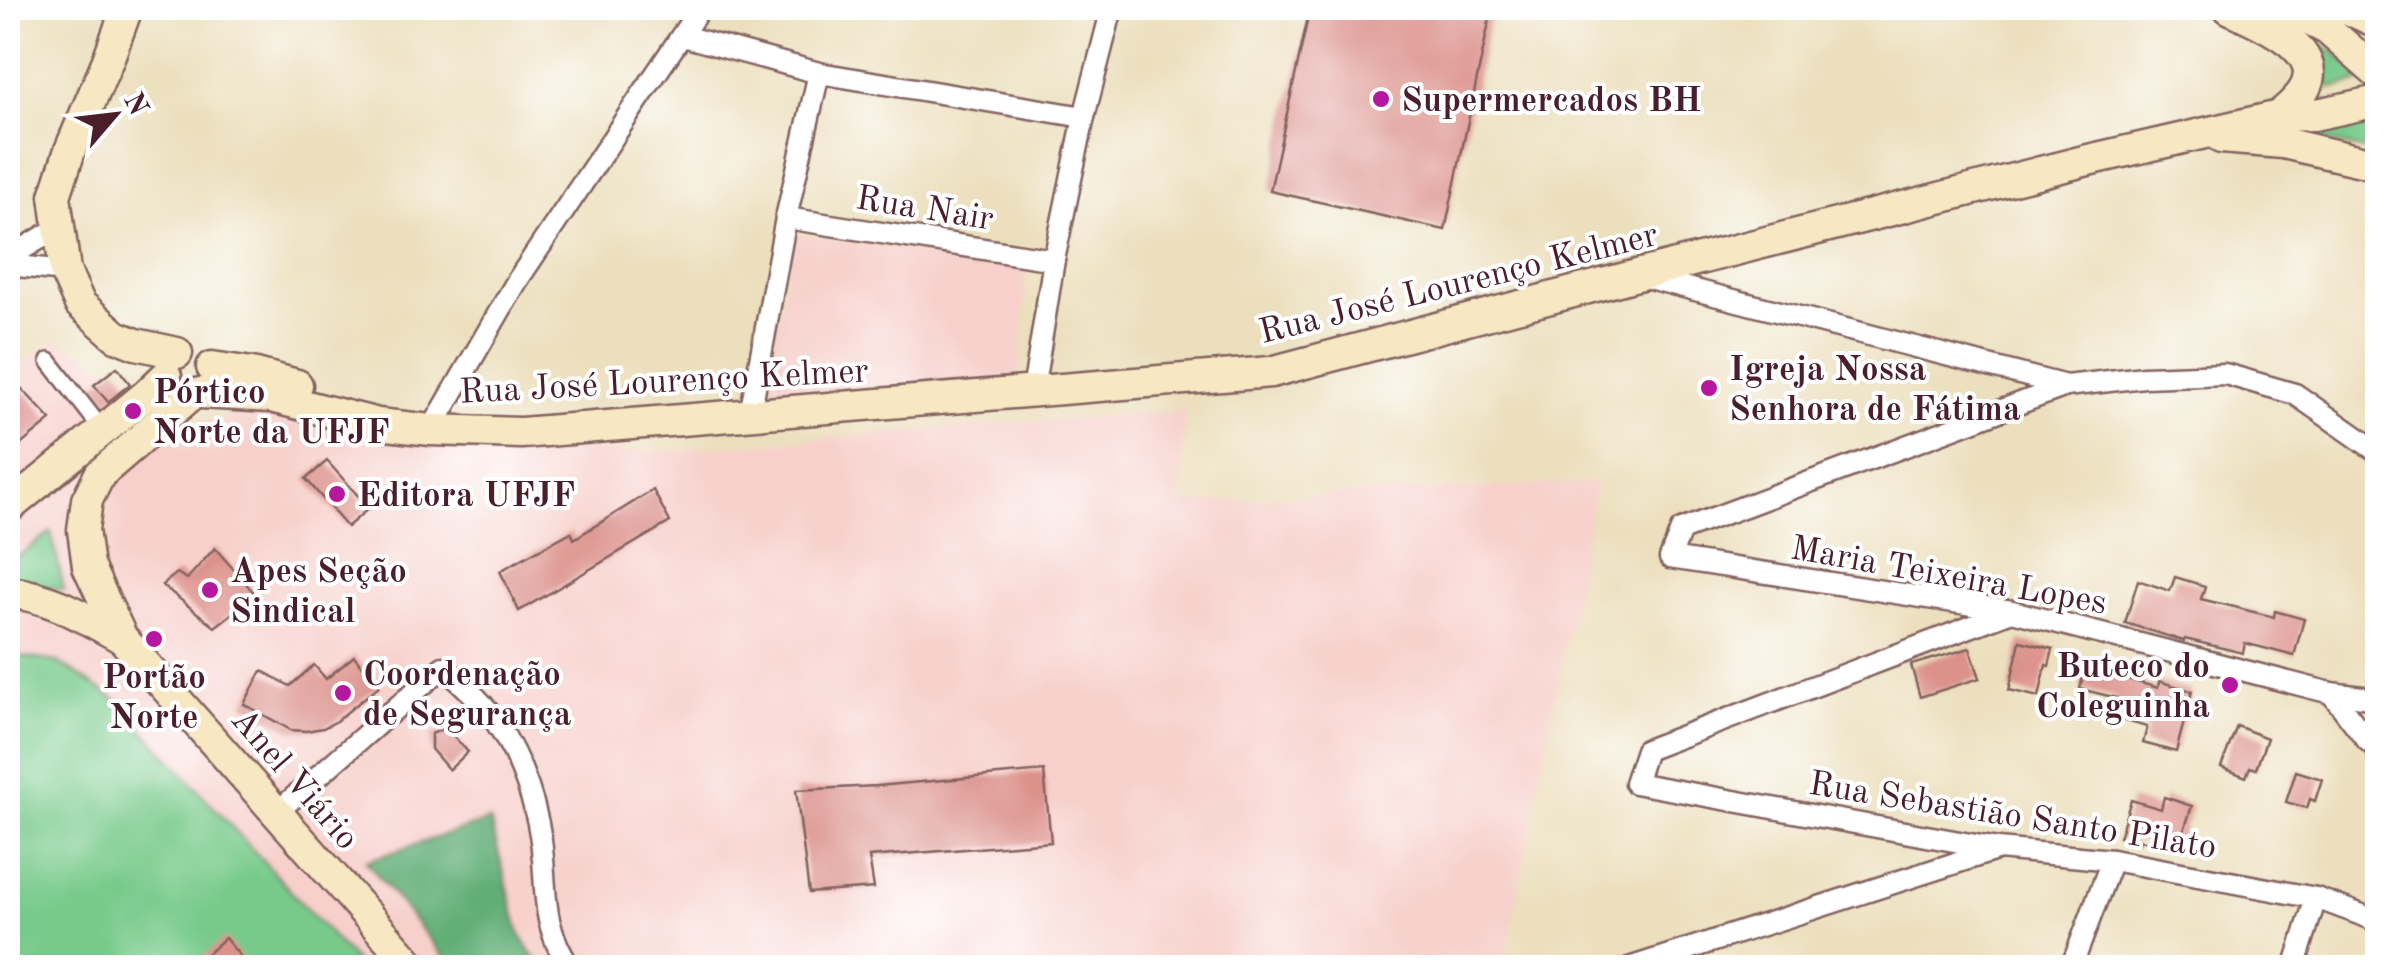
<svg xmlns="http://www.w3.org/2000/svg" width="2385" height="975" font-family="'Old Standard TT',serif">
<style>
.built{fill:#f7d0cb}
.green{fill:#78ca8b;stroke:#61745b;stroke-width:2.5}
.forest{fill:#62ae77;stroke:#566651;stroke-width:2.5}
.building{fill:#dc918b}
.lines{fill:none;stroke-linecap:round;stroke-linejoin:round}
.pedestrian-casing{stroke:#83625e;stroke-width:20}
.minor-casing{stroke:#83625e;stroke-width:25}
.secondary-casing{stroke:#83625e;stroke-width:35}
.pedestrian{stroke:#fff;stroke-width:15}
.minor{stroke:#fff;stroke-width:20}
.secondary{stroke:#f7e8c3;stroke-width:30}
.poi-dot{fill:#b5179e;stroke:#fff;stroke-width:4}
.labels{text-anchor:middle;stroke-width:8;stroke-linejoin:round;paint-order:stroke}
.poi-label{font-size:35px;font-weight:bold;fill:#4a1f2b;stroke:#fff;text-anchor:start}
.street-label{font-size:35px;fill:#4a1f2b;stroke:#fff}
</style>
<rect width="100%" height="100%" fill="#fff"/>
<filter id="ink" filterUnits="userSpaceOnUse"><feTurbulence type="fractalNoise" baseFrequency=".01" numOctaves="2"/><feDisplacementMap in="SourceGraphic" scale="20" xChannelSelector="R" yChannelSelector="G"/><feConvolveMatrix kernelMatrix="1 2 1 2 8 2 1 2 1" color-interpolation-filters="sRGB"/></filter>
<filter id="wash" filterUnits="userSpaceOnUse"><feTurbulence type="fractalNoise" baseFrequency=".0048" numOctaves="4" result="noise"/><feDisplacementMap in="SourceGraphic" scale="40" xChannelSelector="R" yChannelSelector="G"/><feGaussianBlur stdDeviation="2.25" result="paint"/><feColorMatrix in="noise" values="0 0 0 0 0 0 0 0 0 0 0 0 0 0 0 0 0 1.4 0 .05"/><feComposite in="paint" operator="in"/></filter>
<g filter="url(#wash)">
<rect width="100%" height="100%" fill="#ecdfbd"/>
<!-- built -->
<g class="built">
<polygon points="793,233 1027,268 1019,381 765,396"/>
<polygon points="56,338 114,371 168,430 227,415 258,413 392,437 651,452 1185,410 1181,503 1596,482 1504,967 8,967 8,368 18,369"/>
</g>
<!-- green -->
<g class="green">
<path d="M 2296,29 L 2334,51 L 2361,77 L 2359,82 L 2326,89 C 2329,61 2315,48 2296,29 Z"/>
<polygon points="2377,110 2377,153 2302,136 2301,132 2304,128"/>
<polygon points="51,532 64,590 8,580 8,564"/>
<polygon points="8,655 58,662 116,700 360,967 8,968"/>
</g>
<!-- forest -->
<polygon class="forest" points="490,820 520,935 541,967 452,967 366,861"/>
<g id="blocks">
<!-- building -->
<g class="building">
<polygon points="1310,8 1492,8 1445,230 1270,191"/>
<polygon points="117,367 130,384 108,402 94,385"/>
<polygon points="8,374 51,420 8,455"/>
<polygon points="327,461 369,508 347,527 306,479"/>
<polygon points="653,490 670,522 519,611 500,571 571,532 574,539"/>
<polygon points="215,548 256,595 215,627 162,585 177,573 187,579"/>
<polygon points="2175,577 2205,586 2201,599 2274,617 2275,611 2304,619 2294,656 2245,643 2243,653 2185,639 2184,641 2125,623 2138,580 2170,591"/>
<polygon points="2020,641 2053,649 2049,666 2046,665 2039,697 2009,690"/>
<polygon points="1970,648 1980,678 1920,697 1911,665"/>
<polygon points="354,656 379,686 335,722 323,728 306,731 291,730 244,704 262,671 290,686 314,665 326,679"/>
<polygon points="2086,663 2118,671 2116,676 2158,688 2159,681 2192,691 2176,752 2143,743 2147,727 2112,717 2117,698 2080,689"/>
<polygon points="2237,726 2267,738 2256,769 2250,767 2246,777 2221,767"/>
<polygon points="446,728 468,752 449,770 431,749 431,734"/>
<polygon points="1044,771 1051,842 869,857 874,888 809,893 796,790 877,786"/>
<polygon points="2296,771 2322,779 2315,801 2310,799 2307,808 2286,802"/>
<polygon points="2164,797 2192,806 2179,846 2151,838 2150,843 2140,840 2139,843 2119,837 2131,800 2161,809"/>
<polygon points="225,938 250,968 191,968"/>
</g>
</g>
</g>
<g filter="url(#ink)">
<use href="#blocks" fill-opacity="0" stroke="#83625e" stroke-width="2.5"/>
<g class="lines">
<!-- pedestrian casing -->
<g class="pedestrian-casing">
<polyline id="pedestrian" points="49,361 94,419"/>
</g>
<!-- minor casing -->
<g class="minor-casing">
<g id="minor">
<polyline points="683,36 819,73 1084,117"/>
<polyline points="786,218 1054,260"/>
<polyline points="8,258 59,227"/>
<polyline points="8,265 65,271"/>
<polyline points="1645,277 2066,386 2144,377 2225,374 2295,394 2378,452"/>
<polyline points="2066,386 1681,530 1670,558 2012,611 2331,693 2378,699"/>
<polyline points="1033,391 1054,260 1084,117 1112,8"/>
<polyline points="750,415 786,218 819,73"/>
<polyline points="431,430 517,281 700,8"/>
<polyline points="2012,611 1646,750 1635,783 1998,849 2112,860 2316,898 2378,921"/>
<polyline points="2331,693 2367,740 2378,750"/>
<path d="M 277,812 L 443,667 C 457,679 471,691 483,705 C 514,742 534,793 541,840 C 548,892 539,920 570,968"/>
<polyline points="1629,968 1996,850"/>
<polyline points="2071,968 2112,860"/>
<polyline points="2294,968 2316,898"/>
</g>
</g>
<!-- secondary casing -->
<g class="secondary-casing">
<g id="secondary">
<polyline points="127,8 108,60 70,150 55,196 65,271 80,304 116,336 136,344 177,353"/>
<path d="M 2229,8 C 2255,21 2324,47 2306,86 C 2300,99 2289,107 2279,116"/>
<polyline points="2285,8 2327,29 2378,74"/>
<polyline points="2346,8 2378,23"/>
<polyline points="2221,138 2283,143 2378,165"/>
<polyline points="212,367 252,373 297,385"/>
<polyline points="200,393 271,397 378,424 431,430 521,433 1271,372 1637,275 2088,160 2279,116 2313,115 2378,101"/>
<polyline points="190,396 100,474 87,500 83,530 88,566 122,638 414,968"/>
<polyline points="8,508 146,395 166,376"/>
<path d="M 8,592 C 50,596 85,618 122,638"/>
</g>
</g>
<!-- pedestrian -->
<use href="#pedestrian" class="pedestrian"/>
<!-- minor -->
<use href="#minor" class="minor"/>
<!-- secondary -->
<use href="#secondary" class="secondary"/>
</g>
</g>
<!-- markers -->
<g class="poi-dot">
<circle cx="1381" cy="99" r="10"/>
<circle cx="1709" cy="388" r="10"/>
<circle cx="133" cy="411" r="10"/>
<circle cx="337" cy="494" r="10"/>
<circle cx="210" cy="590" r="10"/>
<circle cx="154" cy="639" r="10"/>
<circle cx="2230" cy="685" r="10"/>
<circle cx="343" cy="693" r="10"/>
</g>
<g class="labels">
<!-- poi labels -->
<g class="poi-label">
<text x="1401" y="111">Supermercados BH</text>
<text x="1729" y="380">Igreja Nossa<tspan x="1729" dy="40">Senhora de Fátima</tspan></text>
<text x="153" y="403">Pórtico<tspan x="153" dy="40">Norte da UFJF</tspan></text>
<text x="357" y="506">Editora UFJF</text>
<text x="230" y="582">Apes Seção<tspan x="230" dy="40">Sindical</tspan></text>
<text x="2210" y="677" text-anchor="end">Buteco do<tspan x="2210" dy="40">Coleguinha</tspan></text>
<text x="363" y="685">Coordenação<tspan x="363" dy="40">de Segurança</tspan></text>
<text x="154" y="688" text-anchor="middle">Portão<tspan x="154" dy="40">Norte</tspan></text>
</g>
<!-- street labels -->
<g class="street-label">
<text transform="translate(925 207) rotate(9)" y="12">Rua Nair</text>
<text transform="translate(1458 282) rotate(-14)" y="12">Rua José Lourenço Kelmer</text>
<text transform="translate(664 380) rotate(-3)" y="12">Rua José Lourenço Kelmer</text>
<text transform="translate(1949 574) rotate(10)" y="12">Maria Teixeira Lopes</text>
<text transform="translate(296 778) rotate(49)" y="12">Anel Viário</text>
<text transform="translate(2013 814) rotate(9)" y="12">Rua Sebastião Santo Pilato</text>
</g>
</g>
<!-- margin -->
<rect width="2385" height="975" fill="none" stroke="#fff" stroke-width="40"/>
<!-- north arrow -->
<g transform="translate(115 115) rotate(62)" stroke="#ffffff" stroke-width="8" paint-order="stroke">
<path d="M0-8L18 38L0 25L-18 38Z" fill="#4a1f2b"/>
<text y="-15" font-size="28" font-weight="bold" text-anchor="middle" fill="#4a1f2b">N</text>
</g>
</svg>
